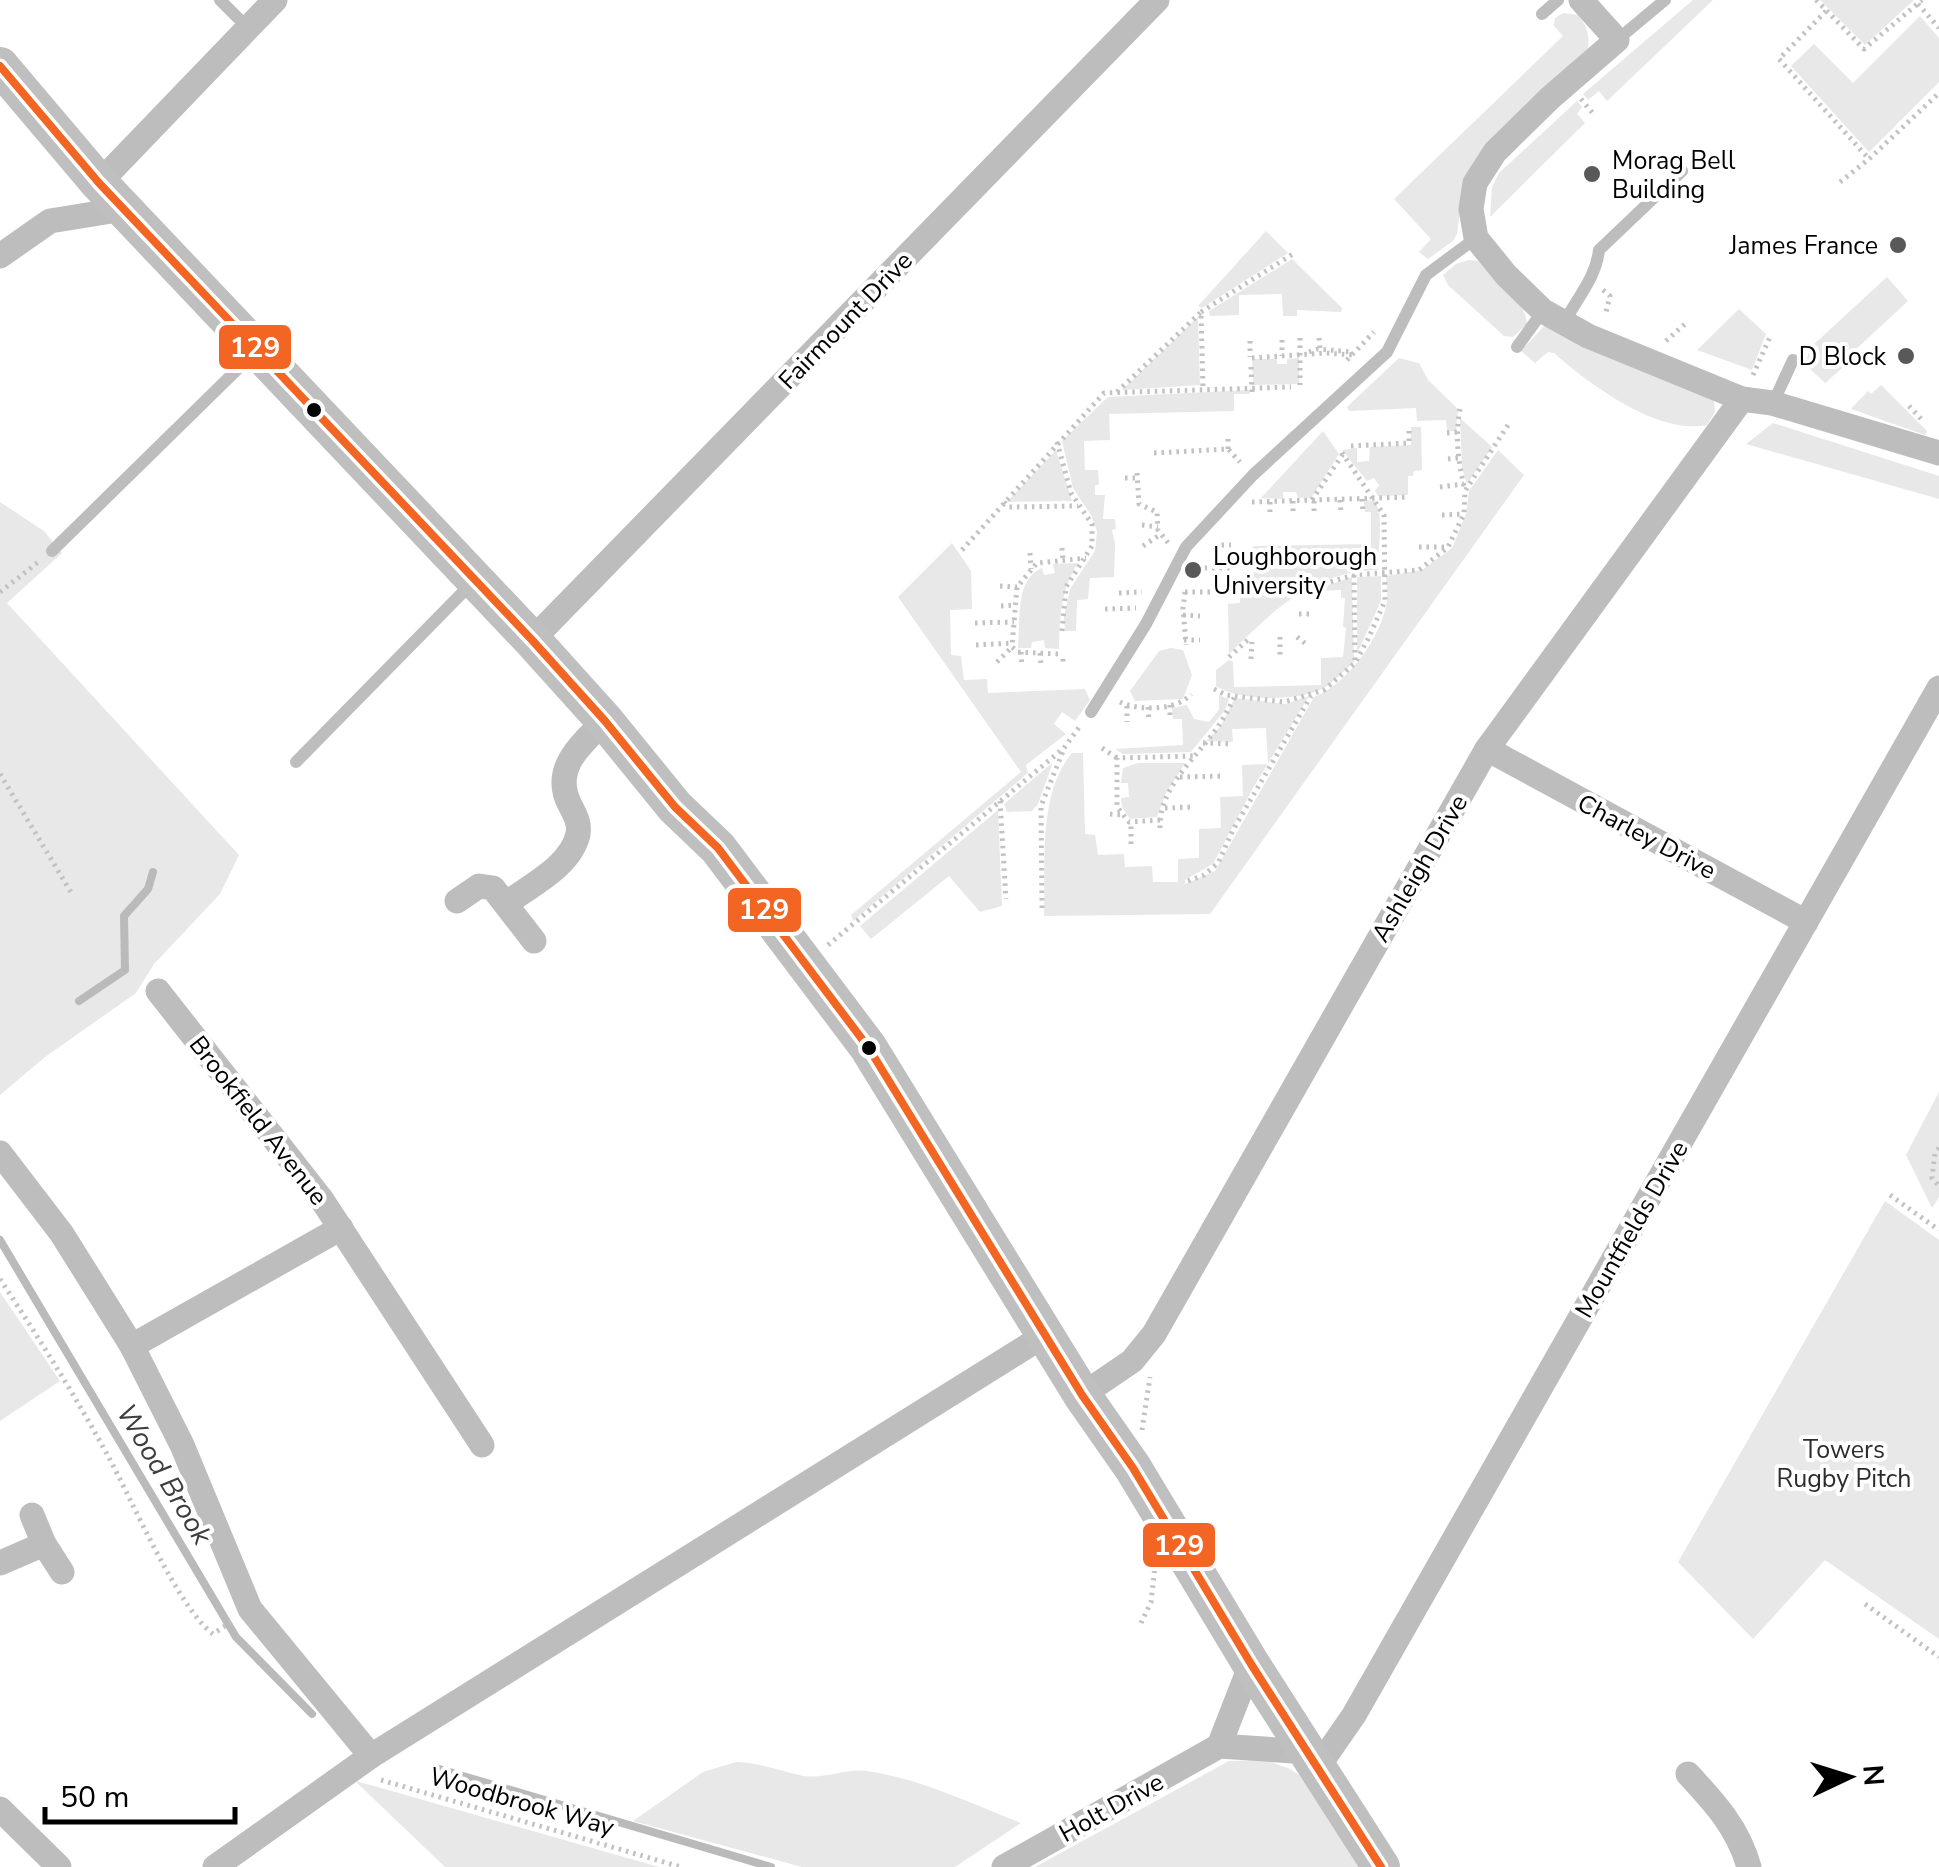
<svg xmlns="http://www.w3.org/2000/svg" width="1939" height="1867" font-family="'Nunito Sans',sans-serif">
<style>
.green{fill:#e8e8e8}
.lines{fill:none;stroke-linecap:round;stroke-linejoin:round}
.stream{stroke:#bababa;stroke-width:8}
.path{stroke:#c2c2c2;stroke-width:5;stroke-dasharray:2.5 5;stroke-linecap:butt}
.lane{stroke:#bdbdbd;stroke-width:12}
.street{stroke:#bdbdbd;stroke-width:25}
.secondary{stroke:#bfbfbf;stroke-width:38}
.bus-1-casing{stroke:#fff;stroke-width:15}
.bus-1{stroke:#f26522;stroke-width:8}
.poi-dot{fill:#595959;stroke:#fff;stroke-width:4}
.bus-dot{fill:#000;stroke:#fff;stroke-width:4}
.labels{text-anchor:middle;stroke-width:8;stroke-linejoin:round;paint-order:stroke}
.poi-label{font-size:25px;fill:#000;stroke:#fff;text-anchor:start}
.street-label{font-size:25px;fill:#000;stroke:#fff}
.park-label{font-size:25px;fill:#2c2c2c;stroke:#fff}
.water-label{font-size:28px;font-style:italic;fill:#3d3d3d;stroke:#fff}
.line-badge{stroke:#fff;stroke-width:4}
.badge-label{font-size:28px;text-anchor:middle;font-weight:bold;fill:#fff}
</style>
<rect width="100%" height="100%" fill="#fff"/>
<!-- green -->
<g class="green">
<polygon points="1693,0 1713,0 1607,101 1599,91 1588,100 1583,94"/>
<polygon points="1820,0 1914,0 1865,45"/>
<path d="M 1563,13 L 1578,15 C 1589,28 1590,38 1587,55 L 1465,175 L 1457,234 L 1453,241 L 1428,259 L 1419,252 L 1431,239 L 1394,199 L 1563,36 L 1554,26 L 1555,18 Z"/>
<polygon points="1920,16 1939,38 1939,82 1869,152 1791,66 1814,44 1853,83"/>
<polygon points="1577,101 1582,107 1577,114 1585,123 1490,217 1492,187 1499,173"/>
<polygon points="1266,231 1288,253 1202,308 1198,306"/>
<polygon points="1292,259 1342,308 1341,312 1297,310 1297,316 1283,316 1282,294 1239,295 1239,315 1210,316 1209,311"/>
<path d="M 1468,260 L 1478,261 L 1485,266 C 1499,282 1526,302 1527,324 L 1513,337 L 1504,336 L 1448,285 L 1443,275 L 1456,264 Z"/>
<polygon points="1887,277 1908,301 1852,353 1855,357 1825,383 1805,364 1811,347"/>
<polygon points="1739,309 1766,334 1752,370 1697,350"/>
<polygon points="1198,317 1200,385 1122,390"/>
<path d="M 1544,326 L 1553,326 L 1704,391 L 1714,401 L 1715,412 L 1707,425 C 1657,435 1589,384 1554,353 L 1548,352 L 1535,363 L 1521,351 Z"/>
<polygon points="1299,358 1299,384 1253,385 1252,359 1277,359 1277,364 1287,364 1287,359"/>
<polygon points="1399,358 1419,363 1428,380 1458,409 1456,431 1447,431 1446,420 1417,421 1416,408 1349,411 1347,407"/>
<polygon points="1881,385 1927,431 1925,435 1851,409 1868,391 1871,394"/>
<polygon points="1249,390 1250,394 1234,394 1234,411 1109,414 1110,440 1084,441 1085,470 1098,470 1099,485 1095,485 1095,495 1105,495 1103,519 1115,519 1116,529 1112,530 1115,544 1114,577 1090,578 1088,599 1077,600 1076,631 1065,631 1064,617 1070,589 1095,551 1097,531 1091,515 1073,488 1062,441 1108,397"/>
<polygon points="1460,418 1492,447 1467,484 1462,468"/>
<polygon points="1773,423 1939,476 1939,499 1746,444"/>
<polygon points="1411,427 1421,427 1422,470 1414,471 1413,476 1408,476 1408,495 1378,496 1375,491 1379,485 1374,478 1367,481 1342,450 1357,448 1357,462 1369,461 1370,447 1411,445"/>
<polygon points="1323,431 1339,454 1311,498 1298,498 1296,492 1283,492 1283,499 1261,498"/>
<polygon points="1056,450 1072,501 1007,502"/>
<path d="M 1498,450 L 1524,475 L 1210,914 L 1044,916 C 1046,865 1037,795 1072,753 L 1083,753 L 1085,834 L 1095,835 L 1098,855 L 1124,854 L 1125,867 L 1152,866 L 1153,882 L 1178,882 L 1178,859 L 1199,858 L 1199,829 L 1221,828 L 1220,797 L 1243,796 L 1242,765 L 1268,764 L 1266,728 L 1232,729 L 1233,742 L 1206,741 L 1220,727 L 1235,698 L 1285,704 L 1309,696 L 1253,788 L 1213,864 L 1185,880 L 1185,884 L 1215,871 L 1314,697 C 1347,685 1383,635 1387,600 C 1388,592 1386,583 1386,576 L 1422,570 L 1452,548 L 1466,514 L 1469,491 Z"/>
<path d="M 1375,500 C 1385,523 1377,546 1378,570 C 1311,572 1275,609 1229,654 L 1228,604 L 1240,603 L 1240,582 L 1254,581 L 1253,546 L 1371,544 L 1371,512 L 1365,512 L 1364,501 Z"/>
<polygon points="0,502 44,531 62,553 7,603 239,855 220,894 154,964 136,993 45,1057 0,1095"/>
<polygon points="952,543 971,571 972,609 950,610 951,655 961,656 964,680 987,679 988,693 1085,689 1090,700 1075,721 1062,712 1054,724 1066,734 1026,765 1028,773 853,921 851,915 1021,772 898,597"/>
<path d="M 1078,563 C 1060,592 1060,615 1059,649 L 1045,648 L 1044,640 L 1032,642 L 1031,648 L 1018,648 C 1021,620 1014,580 1042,568 L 1044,575 L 1055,573 L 1053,564 Z"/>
<polygon points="1381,576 1381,601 1357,654 1357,577"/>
<path d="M 1352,577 L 1354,662 C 1344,670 1335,681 1324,688 C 1299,702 1239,701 1216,686 L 1216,670 L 1229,660 L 1233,662 L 1234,687 L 1321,685 L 1321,658 L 1343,657 L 1346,628 L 1343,627 L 1345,598 L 1341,598 L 1341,590 L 1318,591 L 1319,588 Z"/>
<polygon points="1171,648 1183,650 1192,675 1183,699 1135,701 1130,691 1159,651"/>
<polygon points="1219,695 1229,699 1225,710 1191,752 1123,754 1115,749 1183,745 1182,719 1173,719 1172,708 1187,705 1194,719 1209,722 1219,710"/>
<polygon points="1053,762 1038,804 1032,811 1007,812 1004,804"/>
<polygon points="1138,763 1185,763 1166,793 1157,817 1130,819 1122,807 1121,798 1129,797 1128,783 1121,783 1123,768"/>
<polygon points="998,810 1002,906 980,912 949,876 871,939 860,926"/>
<polygon points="1939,1092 1939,1197 1932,1208 1906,1155"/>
<polygon points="1885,1201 1939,1240 1939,1639 1825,1560 1753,1639 1678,1562"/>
<polygon points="0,1292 60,1381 0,1421"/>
<polygon points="1265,1760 1290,1769 1313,1784 1363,1867 1035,1867 1229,1761"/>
<path d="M 736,1762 C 762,1763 780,1771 804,1776 C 826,1779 846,1768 866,1771 C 919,1778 972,1804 1021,1823 L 955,1867 L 802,1867 L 633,1821 L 703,1772 Z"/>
<polygon points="355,1781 374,1786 659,1867 445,1867"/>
</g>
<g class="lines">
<!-- stream -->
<g class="stream">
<polyline points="79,1001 125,970 124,916 148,889 153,872"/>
<polyline points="0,1240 236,1637 312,1714"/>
<polyline points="436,1768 771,1867"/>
</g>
<!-- path -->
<g class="path">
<polyline points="1816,0 1864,49 1922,0"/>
<polyline points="1918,4 1939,28"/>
<polyline points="1826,11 1779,59 1869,159"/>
<polyline points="1581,99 1595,116"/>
<polyline points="1840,182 1869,159 1939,93"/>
<polyline points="1603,290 1610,296 1605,316"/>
<polyline points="1201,312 1296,252"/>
<polyline points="1300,338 1300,385"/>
<polyline points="1319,338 1320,349"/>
<polyline points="1282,340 1282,356"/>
<polyline points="1250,341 1250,357"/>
<polyline points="1666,341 1686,323"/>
<polyline points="1309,352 1318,349 1352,352"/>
<polyline points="1252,358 1325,353 1353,355"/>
<polyline points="1347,360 1374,332"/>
<polyline points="1251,367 1252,393"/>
<polyline points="1753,375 1770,337"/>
<polyline points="1117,392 1201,312 1203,388"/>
<polyline points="1909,406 1924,422"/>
<path d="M 1460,409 C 1455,436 1458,463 1465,490"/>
<polyline points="1447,433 1457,432"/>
<polyline points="1057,442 1071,493 1092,524 1092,546 1066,587 1062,631"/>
<polyline points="1351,446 1409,443 1409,428"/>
<polyline points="1228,449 1228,439"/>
<polyline points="1154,453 1228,449 1240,462"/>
<polyline points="1448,459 1459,458"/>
<polyline points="1137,473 1139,504 1157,512 1158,530 1169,544"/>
<polyline points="1125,478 1138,478"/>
<polyline points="1440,487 1464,484"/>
<polyline points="1362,499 1363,512"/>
<polyline points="1312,500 1343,454"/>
<polyline points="1340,500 1341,513"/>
<polyline points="1293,501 1293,511"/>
<polyline points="1004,502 1009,507 1078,506"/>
<polyline points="1252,502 1409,497"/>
<polyline points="1270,502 1270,512"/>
<polyline points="1314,511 1314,500"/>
<polyline points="1442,515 1464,514"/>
<polyline points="1142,525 1158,527"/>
<polyline points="1214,545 1231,545"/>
<polyline points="1143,546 1161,534"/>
<polyline points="1419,547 1445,547"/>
<polyline points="1062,548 1063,561"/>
<polyline points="962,550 1104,393 1291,387"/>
<polyline points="1030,553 1031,569"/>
<polyline points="1197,568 1231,568"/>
<polyline points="1354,575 1355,662"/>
<polyline points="1000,586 1017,587"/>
<polyline points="1309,588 1354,575 1419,570 1448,547 1464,514 1465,491 1510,422"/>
<polyline points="0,592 41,560"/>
<polyline points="1185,592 1183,608 1186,645"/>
<polyline points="1185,592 1213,592"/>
<polyline points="1119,593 1142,592"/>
<polyline points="1001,606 1016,605"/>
<polyline points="1105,609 1136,608"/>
<polyline points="1299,614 1312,614"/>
<polyline points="1183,615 1200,616"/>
<polyline points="975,623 1014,622"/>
<polyline points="1280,637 1280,658"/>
<polyline points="1297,637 1306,644"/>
<polyline points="1184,640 1200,640"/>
<polyline points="976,645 1013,643"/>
<polyline points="1021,652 1022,667"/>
<polyline points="1040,653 1041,666"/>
<polyline points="1058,654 1018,652 1012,647 1017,587 1037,563 1086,558"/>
<polyline points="1229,657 1250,638"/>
<polyline points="1063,659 1063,665"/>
<polyline points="1251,659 1252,642"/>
<polyline points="997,662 1012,647"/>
<polyline points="1214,689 1226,695 1284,702 1324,690 1355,663 1368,639 1385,601 1384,515 1340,450"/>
<path d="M 1120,702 C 1139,711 1177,711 1191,694"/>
<polyline points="1170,705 1170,719"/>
<polyline points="1127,706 1127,722"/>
<polyline points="1148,707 1149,721"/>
<polyline points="1203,743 1233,744"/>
<polyline points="1102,748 1117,758"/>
<polyline points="0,774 72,894"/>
<polyline points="1180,777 1223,776"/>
<polyline points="1000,801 1006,899"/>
<polyline points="1165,808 1192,807"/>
<polyline points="1110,814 1123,815"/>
<polyline points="1160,820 1129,822 1117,807 1117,758 1193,756"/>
<path d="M 1160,828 C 1159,786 1198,757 1219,725 C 1225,716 1230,706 1235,696"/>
<polyline points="1131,844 1131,822"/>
<polyline points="1188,881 1204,875 1218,863 1233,830 1311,696"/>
<polyline points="1042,908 1041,806 1063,751"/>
<polyline points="828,945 1064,748 1080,726"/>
<polyline points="1939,1148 1935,1153 1932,1178 1939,1186"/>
<polyline points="1890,1195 1939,1230"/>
<path d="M 0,1279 C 38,1337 75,1395 108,1456 C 132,1500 178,1608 213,1634 L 231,1622"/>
<polyline points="1142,1430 1150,1377"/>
<polyline points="1865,1604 1939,1657"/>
<polyline points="1141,1623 1151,1602 1155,1566"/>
<polyline points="381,1780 681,1867"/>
</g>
<!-- lane -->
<g class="lane">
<polyline points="220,0 248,28"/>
<polyline points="1542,14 1558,0"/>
<polyline points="1617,40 1665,0"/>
<path d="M 1564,323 C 1577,298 1596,278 1599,250 L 1682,171"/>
<polyline points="1517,347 1543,311"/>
<polyline points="1773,403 1793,360"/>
<polyline points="52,551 254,353"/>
<polyline points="1091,712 1146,624 1186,547 1253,475 1387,352 1426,275 1476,238"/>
<polyline points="296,762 473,582"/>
</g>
<!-- street -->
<g class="street">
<polyline points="1581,0 1617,40 1550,98 1495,152 1475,183 1471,209 1476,238 1506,275 1543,311 1588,336 1742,399 1772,403 1939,453"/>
<polyline points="99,183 275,0"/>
<polyline points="0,256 50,221 124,209"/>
<polyline points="532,640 1157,0"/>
<polyline points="1487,749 1806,922"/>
<polyline points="457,901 479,886 493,888 534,941"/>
<path d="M 507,903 C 531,885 571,866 578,834 C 580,823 575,815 570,805 C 551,769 581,744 605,721"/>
<polyline points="158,991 322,1200 482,1445"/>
<polyline points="0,1153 62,1234 132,1346 182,1445 250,1609 371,1756"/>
<polyline points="132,1346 341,1228"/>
<polyline points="1082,1395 1132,1361 1154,1334 1487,749 1742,399"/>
<polyline points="32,1515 44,1544 62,1572"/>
<polyline points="0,1563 44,1544"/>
<polyline points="1251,1664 1219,1746 1308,1752"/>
<polyline points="1318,1767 1354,1715 1939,688"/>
<path d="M 1688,1774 C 1715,1803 1738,1828 1749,1867"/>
<polyline points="0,1809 59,1867"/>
<polyline points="215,1867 371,1756 1045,1335"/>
<polyline points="1004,1867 1219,1746"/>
</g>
<!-- secondary -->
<polyline class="secondary" points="0,66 99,183 532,640 605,721 675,807 718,848 868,1047 1082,1395 1133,1468 1251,1664 1381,1867"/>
<!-- bus-1 casing -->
<g class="bus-1-casing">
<polyline id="bus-1" points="0,66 99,183 532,640 605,721 675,807 718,848 868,1047 1082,1395 1133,1468 1251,1664 1381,1867"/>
</g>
<!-- bus-1 -->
<use href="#bus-1" class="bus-1"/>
</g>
<!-- markers -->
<g class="poi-dot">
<circle cx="1592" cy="174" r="10"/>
<circle cx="1898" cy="245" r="10"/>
<circle cx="1906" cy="356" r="10"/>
<circle cx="1193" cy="570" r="10"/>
</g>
<g class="bus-dot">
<circle cx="314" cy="410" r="9"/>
<circle cx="869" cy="1048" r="9"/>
</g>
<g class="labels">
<!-- poi labels -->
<g class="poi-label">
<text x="1612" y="169">Morag Bell<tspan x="1612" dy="29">Building</tspan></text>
<text x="1878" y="254" text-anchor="end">James France</text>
<text x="1886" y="365" text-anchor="end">D Block</text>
<text x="1213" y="565">Loughborough<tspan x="1213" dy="29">University</tspan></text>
</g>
<!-- street labels -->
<g class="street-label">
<text transform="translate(845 320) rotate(-46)" y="9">Fairmount Drive</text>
<text transform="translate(1647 836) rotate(28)" y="9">Charley Drive</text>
<text transform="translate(1419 868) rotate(-60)" y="9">Ashleigh Drive</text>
<text transform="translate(259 1120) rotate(52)" y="9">Brookfield Avenue</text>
<text transform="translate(1631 1229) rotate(-60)" y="9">Mountfields Drive</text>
<text transform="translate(522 1801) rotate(16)" y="9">Woodbrook Way</text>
<text transform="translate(1111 1807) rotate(-29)" y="9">Holt Drive</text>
</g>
<!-- park labels -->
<g class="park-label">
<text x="1844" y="1458">Towers<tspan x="1844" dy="29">Rugby Pitch</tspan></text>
</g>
<!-- water labels -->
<g class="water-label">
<text transform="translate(165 1474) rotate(59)" y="10">Wood Brook</text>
</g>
</g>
<g class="line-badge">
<rect x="217" y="323" width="76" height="48" rx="10" fill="#f26522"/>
<rect x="726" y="886" width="77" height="48" rx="10" fill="#f26522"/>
<rect x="1141" y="1521" width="76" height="48" rx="10" fill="#f26522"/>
</g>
<g class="badge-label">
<text x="255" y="357">129</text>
<text x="764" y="919">129</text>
<text x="1179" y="1555">129</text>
</g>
<!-- north arrow -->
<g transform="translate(1849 1777) rotate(86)" stroke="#ffffff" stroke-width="8" paint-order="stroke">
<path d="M0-8L18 38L0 25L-18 38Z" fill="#000000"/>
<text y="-15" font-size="28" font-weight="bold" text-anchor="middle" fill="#000000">N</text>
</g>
<!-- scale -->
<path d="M45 1807v15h190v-15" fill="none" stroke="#000000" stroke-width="5"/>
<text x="60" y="1807" font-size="30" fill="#000000" stroke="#ffffff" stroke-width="8" paint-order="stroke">50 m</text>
</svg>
